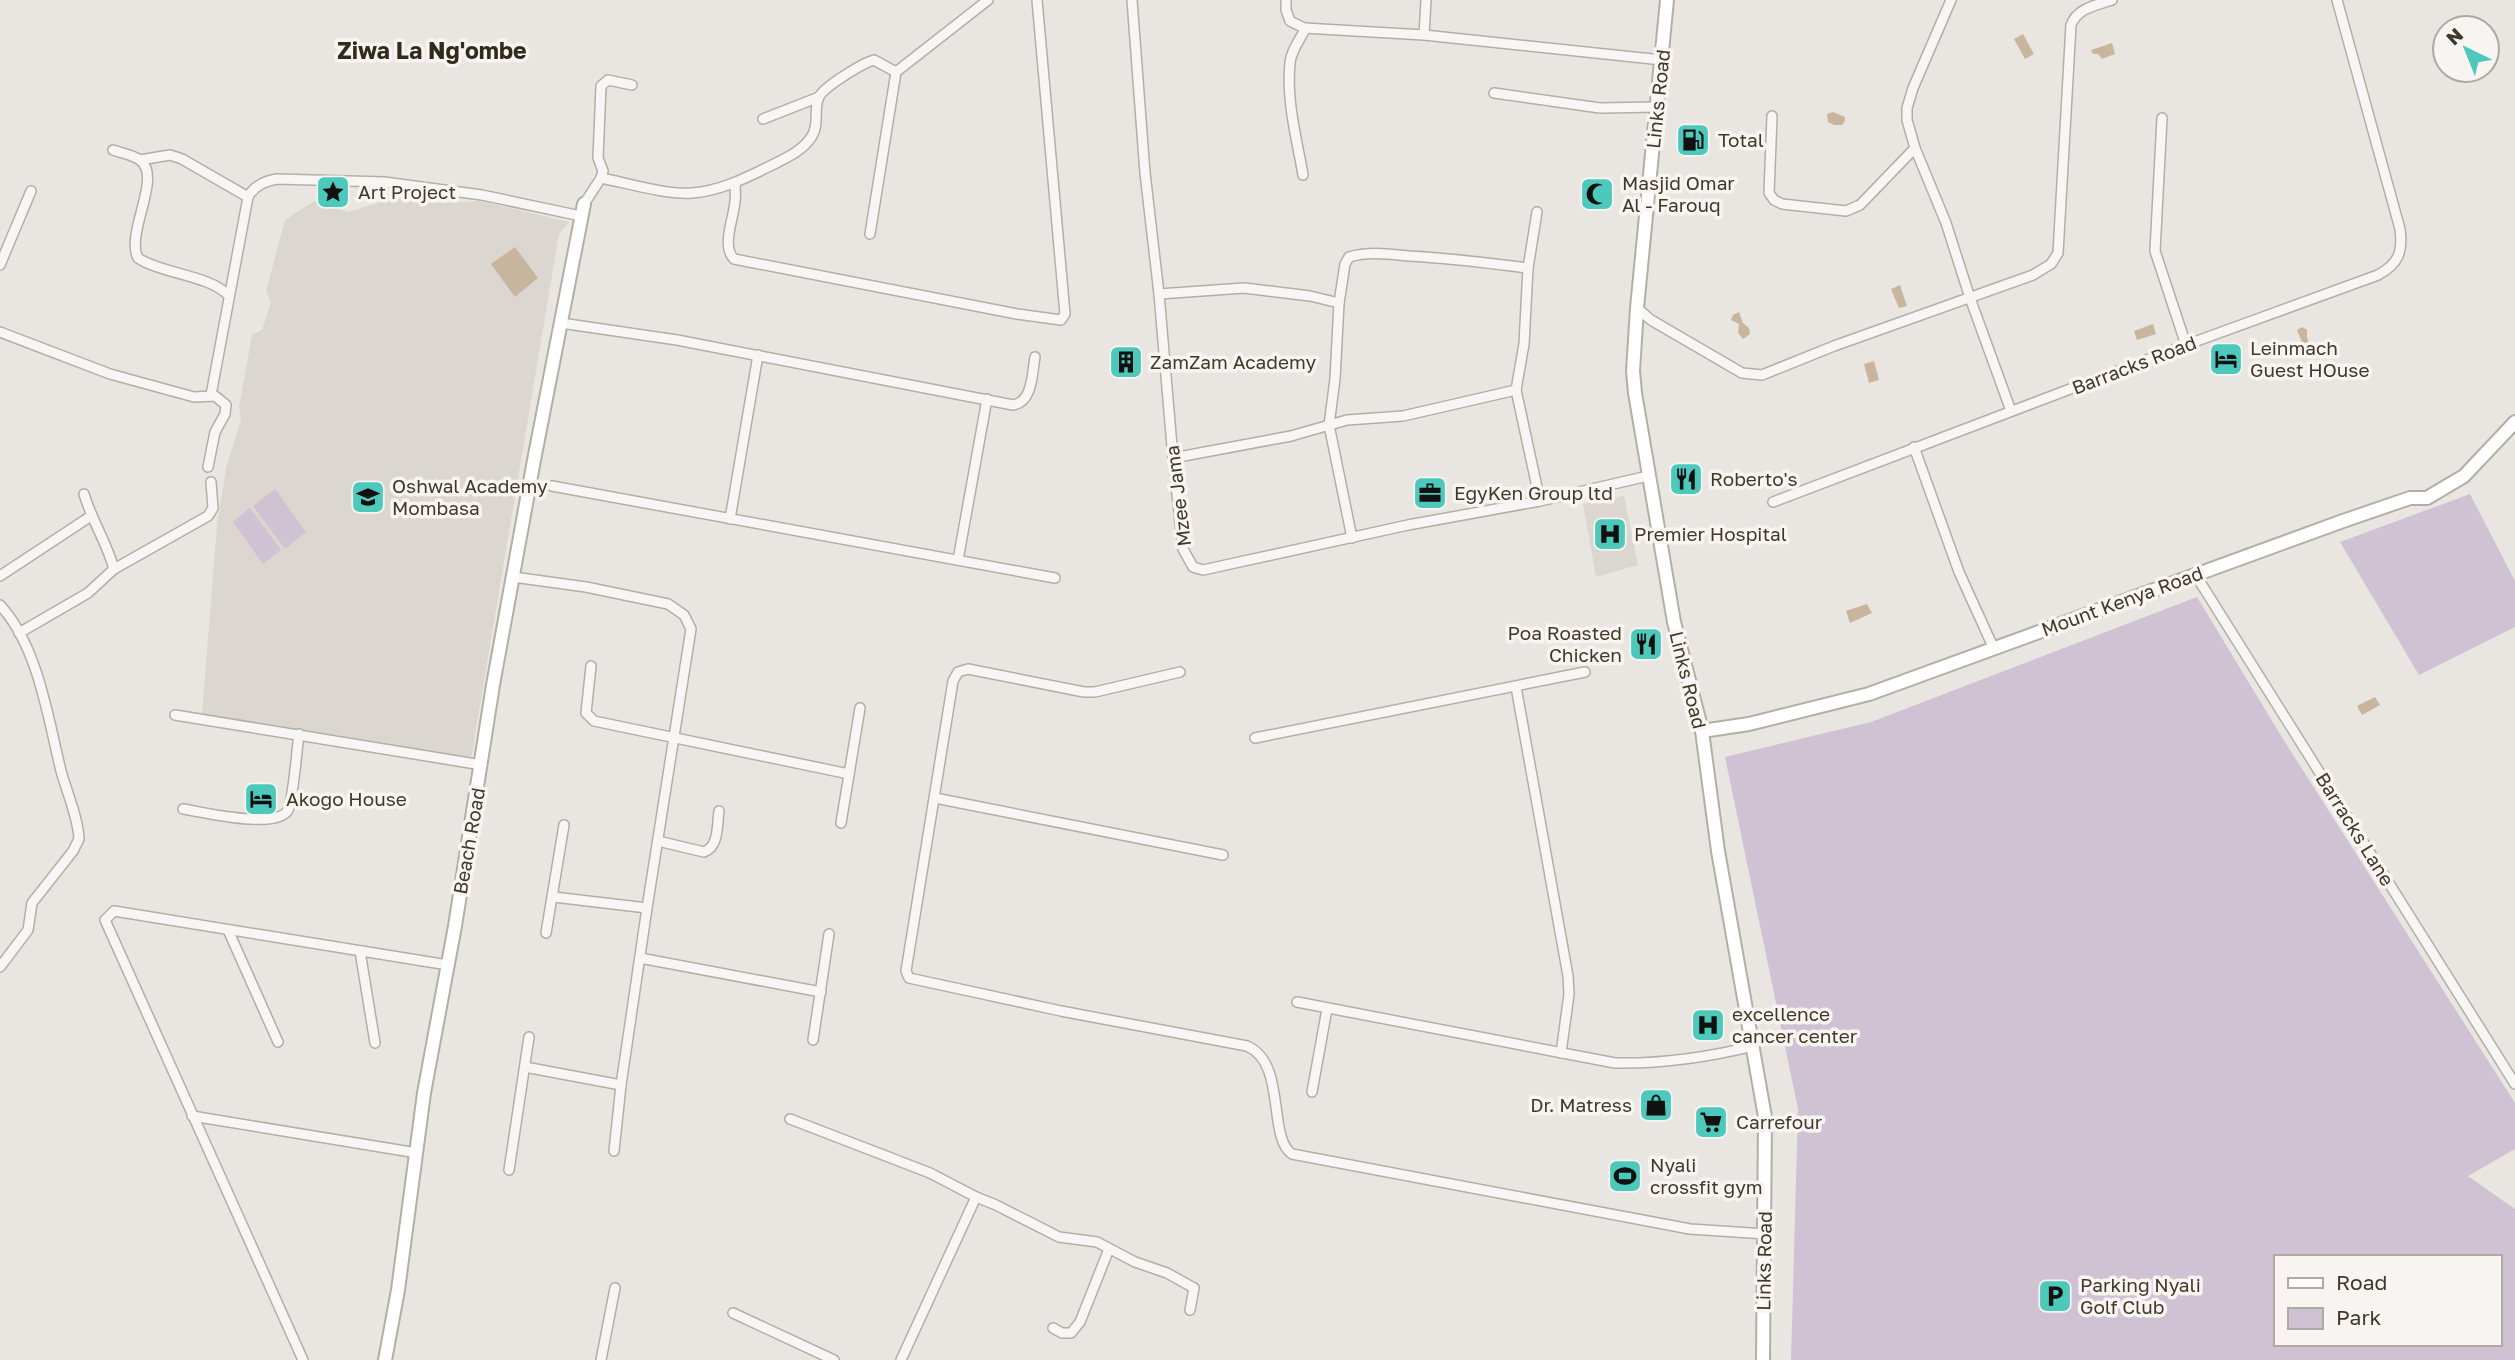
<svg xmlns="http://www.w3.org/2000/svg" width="2515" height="1360" font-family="'Golos Text',sans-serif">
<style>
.built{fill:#dbd6cf}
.green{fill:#cfc3d3;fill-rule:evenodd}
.water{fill:#c8b59e}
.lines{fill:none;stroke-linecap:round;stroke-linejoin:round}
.minor-casing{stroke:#b3afa6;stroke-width:12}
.secondary-casing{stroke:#b3afa6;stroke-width:16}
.minor{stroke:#f8f6f4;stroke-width:9}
.secondary{stroke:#fff;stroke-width:12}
.labels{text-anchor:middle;stroke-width:7;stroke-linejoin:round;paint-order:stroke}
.street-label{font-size:19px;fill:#40392a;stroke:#f7f4f1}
.poi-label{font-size:19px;fill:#40392a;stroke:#f7f4f1;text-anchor:start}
.quarter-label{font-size:23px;font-weight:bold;fill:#312b1c;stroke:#f7f4f1}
</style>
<rect width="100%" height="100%" fill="#e9e6e1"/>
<!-- built -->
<g class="built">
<polygon points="394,198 439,203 481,201 569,222 559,234 471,759 202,714 217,525 226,468 241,420 239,407 252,335 262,330 271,302 266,291 285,220 314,201 348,212"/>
<polygon points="1624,496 1638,565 1596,577 1583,504"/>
</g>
<!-- green -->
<g class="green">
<polygon points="275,489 306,532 285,549 253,506"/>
<polygon points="2470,494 2515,581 2515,627 2419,675 2340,542"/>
<polygon points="250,508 281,550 263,564 233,522"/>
<path d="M 2197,597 L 2283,739 L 2515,1103 L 2515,1149 L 2468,1176 L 2515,1209 L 2515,1360 L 1791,1360 L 1798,1109 L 1725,757 L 1871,722 ZM 2275,1257 L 2499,1257 L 2499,1344 L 2275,1344 Z"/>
</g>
<!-- water -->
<g class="water">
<polygon points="2023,34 2034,54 2025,59 2014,39"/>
<polygon points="2112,43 2115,54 2102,59 2098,54 2093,54 2091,50"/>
<polygon points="1833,112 1845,117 1845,121 1842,125 1834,125 1828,122 1827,114"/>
<polygon points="515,247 538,278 515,297 491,264"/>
<polygon points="1900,285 1907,306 1899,308 1891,289"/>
<polygon points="1739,312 1743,323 1749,328 1750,334 1743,339 1738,333 1739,324 1731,320 1733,315"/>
<polygon points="2153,324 2156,334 2137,340 2134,331"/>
<path d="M 2302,327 L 2307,330 L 2307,338 L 2314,351 L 2311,356 L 2303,353 C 2304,346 2300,337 2297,330 Z"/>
<polygon points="1874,361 1879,380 1869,383 1864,364"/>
<polygon points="1867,604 1872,613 1850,623 1846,611"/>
<polygon points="2375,697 2380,705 2362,715 2357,706"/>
</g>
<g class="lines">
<!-- minor casing -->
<g class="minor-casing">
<g id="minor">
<polyline points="1132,0 1145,173 1159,294 1173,458 1183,549 1193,567 1203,570 1408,525 1540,501 1648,476"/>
<polyline points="1286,0 1286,10 1290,21 1304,28 1424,35 1662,60"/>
<polyline points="1951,0 1913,88 1907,108 1907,120 1915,148 1946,223 1970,298 2011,411"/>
<polyline points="1424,35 1426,0"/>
<polyline points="1494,93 1600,108 1657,107"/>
<polyline points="1772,116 1769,193 1774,200 1782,204 1846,211 1860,205 1915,148"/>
<polyline points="2162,118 2155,251 2186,345"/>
<polyline points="763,119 819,97"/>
<path d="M 113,150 C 121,153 133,155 140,160 C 163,177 125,233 138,258 C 162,274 209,275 228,295"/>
<polyline points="140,160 170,155 182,159 248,197"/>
<path d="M 1303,175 C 1297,140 1286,100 1290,63 C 1291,51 1300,39 1306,28"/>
<polyline points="601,178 603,171 598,158 601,86 608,80 632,85"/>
<path d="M 735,183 C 735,189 736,195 735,201 C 734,218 721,246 734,259 L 1017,314 L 1061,320 L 1065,314 L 1037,0"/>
<path d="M 584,204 L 601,178 C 627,183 667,195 692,193 C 719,191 744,179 768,167 C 784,159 802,152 812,136 C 819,125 814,112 818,99 C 821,88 863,63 874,60 L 896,72"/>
<polyline points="1537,212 1528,268 1524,344 1516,390 1540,501"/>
<polyline points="870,234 896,72 988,0"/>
<polyline points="0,265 31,191"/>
<polyline points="1159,294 1244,288 1310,296 1339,303"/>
<path d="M 1637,308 L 1651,320 L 1742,373 L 1762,375 L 1834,346 L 2033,275 L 2051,264 L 2058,253 L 2071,25 C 2077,8 2097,5 2112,0"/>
<path d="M 561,323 L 677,340 L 1013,405 C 1033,402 1032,373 1035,357"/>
<polyline points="0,332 110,374 194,397 215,396 226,405 225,414 215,432 208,467"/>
<path d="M 211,395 L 248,197 C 254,186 264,181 277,179 L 384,182 L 482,195 L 581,216"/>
<polyline points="1914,447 1959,572 1994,649"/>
<polyline points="1173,458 1291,436 1347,420 1403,416 1516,390"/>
<polyline points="552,486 1055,578"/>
<path d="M 84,494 C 92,521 107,543 114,569"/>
<path d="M 1773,502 L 2186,345 L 2378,275 C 2399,264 2403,251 2400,229 L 2337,0"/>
<polyline points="730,519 758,355"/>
<path d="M 1352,538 L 1329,425 L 1335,379 L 1339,303 L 1345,264 L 1349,257 C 1368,251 1389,254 1409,256 C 1449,258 1488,263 1528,268"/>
<polyline points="958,560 987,399"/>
<polyline points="2195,574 2515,1084"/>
<polyline points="0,576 91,516"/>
<polyline points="513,577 586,587 668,604 684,615 691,629 647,908 621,1085 614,1151"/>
<path d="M 0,605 C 38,646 48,718 61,771 C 67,793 78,817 79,839 L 73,851 L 32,903 L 28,930 L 0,967"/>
<polyline points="19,633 88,593 114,569 208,516 213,508 211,482"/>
<polyline points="591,666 586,713 594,721 849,774"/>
<path d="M 1180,672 L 1095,692 L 1084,692 L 968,669 L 958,672 L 953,681 L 906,971 L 909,978 L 1061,1011 L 1247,1046 C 1287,1063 1267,1137 1292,1154 L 1690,1229 L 1766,1234"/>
<polyline points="1516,687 1568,976 1569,994 1561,1053"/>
<polyline points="175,715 482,765"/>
<polyline points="1255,738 1585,672"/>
<polyline points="935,798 1223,855"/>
<path d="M 183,809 C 203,812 277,830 288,810 C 293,800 297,749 299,734"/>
<polyline points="841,823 860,708"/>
<path d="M 658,841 L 704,852 C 719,847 717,825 719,811"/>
<polyline points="554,897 647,908"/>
<polyline points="228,930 278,1042"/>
<polyline points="546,933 564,825"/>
<polyline points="360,951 375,1043"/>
<polyline points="640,958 821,992"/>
<path d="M 1297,1002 L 1615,1063 C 1662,1064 1709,1057 1754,1046"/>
<polyline points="813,1040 829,934"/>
<polyline points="525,1067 621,1085"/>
<polyline points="1312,1092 1327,1009"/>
<polyline points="192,1116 417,1153"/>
<polyline points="790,1119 930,1173 976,1197 901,1360"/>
<polyline points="509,1170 529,1037"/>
<polyline points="976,1197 996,1205 1059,1237 1097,1242 1135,1262 1167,1273 1194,1288 1190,1310"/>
<polyline points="733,1313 834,1360"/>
<polyline points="1053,1328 1062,1333 1071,1333 1080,1322 1109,1249"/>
<polyline points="303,1360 105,920 114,911 448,965"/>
<polyline points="601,1360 615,1288"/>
</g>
</g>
<!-- secondary casing -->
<g class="secondary-casing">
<g id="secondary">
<polyline points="1667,0 1637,308 1633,371 1635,393 1674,622 1702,731 1718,851 1765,1117 1763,1360"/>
<polyline points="1702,731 1749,724 1869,694 2343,521 2410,498 2427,498 2464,476 2515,422"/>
<polyline points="385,1360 398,1290 424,1093 455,926 493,685 534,460 584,204"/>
</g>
</g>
<!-- minor -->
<use href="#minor" class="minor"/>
<!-- secondary -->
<use href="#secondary" class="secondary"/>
</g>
<!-- icons -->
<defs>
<g id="fuel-square" transform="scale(1.75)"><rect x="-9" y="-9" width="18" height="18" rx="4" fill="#4cc9bb" stroke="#f7f4f1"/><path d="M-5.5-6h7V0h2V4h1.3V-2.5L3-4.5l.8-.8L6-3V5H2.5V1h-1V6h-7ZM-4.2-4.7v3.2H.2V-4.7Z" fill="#111"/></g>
<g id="sight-square" transform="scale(1.75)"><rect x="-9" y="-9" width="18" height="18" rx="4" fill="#4cc9bb" stroke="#f7f4f1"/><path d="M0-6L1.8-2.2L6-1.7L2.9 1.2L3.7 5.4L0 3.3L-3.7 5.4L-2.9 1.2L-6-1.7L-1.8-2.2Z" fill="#111"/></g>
<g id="mosque-square" transform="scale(1.75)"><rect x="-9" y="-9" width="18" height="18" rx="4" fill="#4cc9bb" stroke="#f7f4f1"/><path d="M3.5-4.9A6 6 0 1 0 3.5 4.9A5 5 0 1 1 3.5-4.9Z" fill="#111"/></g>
<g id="hotel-square" transform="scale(1.75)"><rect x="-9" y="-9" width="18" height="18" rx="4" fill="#4cc9bb" stroke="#f7f4f1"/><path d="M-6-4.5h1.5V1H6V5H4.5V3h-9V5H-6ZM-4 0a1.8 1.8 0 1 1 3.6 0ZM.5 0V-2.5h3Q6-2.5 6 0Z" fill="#111"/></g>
<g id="building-square" transform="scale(1.75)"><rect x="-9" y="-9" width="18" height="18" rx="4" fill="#4cc9bb" stroke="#f7f4f1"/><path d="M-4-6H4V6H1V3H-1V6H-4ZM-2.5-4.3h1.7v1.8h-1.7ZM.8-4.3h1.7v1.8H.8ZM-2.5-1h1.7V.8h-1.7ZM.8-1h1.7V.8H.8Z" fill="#111"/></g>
<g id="restaurant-square" transform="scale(1.75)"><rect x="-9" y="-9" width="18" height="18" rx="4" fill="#4cc9bb" stroke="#f7f4f1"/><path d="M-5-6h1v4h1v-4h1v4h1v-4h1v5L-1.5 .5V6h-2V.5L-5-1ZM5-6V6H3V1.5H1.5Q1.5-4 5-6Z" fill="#111"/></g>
<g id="office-square" transform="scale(1.75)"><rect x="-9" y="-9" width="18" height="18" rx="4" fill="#4cc9bb" stroke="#f7f4f1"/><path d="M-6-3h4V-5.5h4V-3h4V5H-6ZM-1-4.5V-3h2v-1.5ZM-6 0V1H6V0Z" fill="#111"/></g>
<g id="school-square" transform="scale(1.75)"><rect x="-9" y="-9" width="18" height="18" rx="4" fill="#4cc9bb" stroke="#f7f4f1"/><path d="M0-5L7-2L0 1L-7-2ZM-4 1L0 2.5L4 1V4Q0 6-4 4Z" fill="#111"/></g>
<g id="hospital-square" transform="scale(1.75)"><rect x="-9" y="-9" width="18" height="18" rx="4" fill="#4cc9bb" stroke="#f7f4f1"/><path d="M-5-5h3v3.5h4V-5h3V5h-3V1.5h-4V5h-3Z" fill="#111"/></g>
<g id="shop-square" transform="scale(1.75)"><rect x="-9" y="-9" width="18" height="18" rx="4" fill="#4cc9bb" stroke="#f7f4f1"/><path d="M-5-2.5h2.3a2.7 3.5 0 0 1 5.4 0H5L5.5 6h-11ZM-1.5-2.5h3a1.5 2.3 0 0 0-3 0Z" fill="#111"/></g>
<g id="supermarket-square" transform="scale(1.75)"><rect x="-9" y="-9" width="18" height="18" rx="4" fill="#4cc9bb" stroke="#f7f4f1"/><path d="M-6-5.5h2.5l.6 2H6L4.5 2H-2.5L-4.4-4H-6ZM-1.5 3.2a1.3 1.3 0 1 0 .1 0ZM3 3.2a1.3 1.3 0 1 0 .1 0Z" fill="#111"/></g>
<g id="stadium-square" transform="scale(1.75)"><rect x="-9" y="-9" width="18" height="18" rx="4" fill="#4cc9bb" stroke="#f7f4f1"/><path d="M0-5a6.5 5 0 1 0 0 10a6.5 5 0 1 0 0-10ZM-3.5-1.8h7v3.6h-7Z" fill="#111"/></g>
<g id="parking-square" transform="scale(1.75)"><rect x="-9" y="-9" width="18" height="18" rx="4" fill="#4cc9bb" stroke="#f7f4f1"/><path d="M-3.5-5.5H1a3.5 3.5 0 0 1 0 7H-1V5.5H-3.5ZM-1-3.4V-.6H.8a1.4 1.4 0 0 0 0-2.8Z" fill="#111"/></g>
</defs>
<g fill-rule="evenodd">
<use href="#fuel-square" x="1693" y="140"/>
<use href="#sight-square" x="333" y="192"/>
<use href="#mosque-square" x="1597" y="194"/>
<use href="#hotel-square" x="2226" y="359"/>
<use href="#building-square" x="1126" y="362"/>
<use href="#restaurant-square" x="1686" y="479"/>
<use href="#office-square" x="1430" y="493"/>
<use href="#school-square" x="368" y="497"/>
<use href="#hospital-square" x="1610" y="534"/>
<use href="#restaurant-square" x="1646" y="644"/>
<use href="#hotel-square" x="261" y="799"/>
<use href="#hospital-square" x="1708" y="1025"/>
<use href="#shop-square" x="1656" y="1105"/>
<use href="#supermarket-square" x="1711" y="1122"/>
<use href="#stadium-square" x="1625" y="1176"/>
<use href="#parking-square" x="2055" y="1296"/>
</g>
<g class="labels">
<!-- street labels -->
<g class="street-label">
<text transform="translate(1658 99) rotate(-84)" y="7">Links Road</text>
<text transform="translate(2134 365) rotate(-21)" y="7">Barracks Road</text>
<text transform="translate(1178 496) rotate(-97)" y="7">Mzee Jama</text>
<text transform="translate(2122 601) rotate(-20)" y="7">Mount Kenya Road</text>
<text transform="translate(1688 680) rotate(76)" y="7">Links Road</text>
<text transform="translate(2355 829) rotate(58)" y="7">Barracks Lane</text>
<text transform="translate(469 841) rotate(-80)" y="7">Beach Road</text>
<text transform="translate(1764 1261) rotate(-89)" y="7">Links Road</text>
</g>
<!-- poi labels -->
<g class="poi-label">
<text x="1718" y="147">Total</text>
<text x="1622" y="190">Masjid Omar<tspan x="1622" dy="22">Al - Farouq</tspan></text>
<text x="358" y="199">Art Project</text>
<text x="2250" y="355">Leinmach<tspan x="2250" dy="22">Guest HOuse</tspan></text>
<text x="1150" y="369">ZamZam Academy</text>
<text x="1710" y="486">Roberto's</text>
<text x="392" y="493">Oshwal Academy<tspan x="392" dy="22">Mombasa</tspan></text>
<text x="1454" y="500">EgyKen Group ltd</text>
<text x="1634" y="541">Premier Hospital</text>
<text x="1622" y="640" text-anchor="end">Poa Roasted<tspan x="1622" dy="22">Chicken</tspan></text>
<text x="286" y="806">Akogo House</text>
<text x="1732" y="1021">excellence<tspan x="1732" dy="22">cancer center</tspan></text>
<text x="1632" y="1112" text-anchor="end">Dr. Matress</text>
<text x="1736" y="1129">Carrefour</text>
<text x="1650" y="1172">Nyali<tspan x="1650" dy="22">crossfit gym</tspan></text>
<text x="2080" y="1292">Parking Nyali<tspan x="2080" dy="22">Golf Club</tspan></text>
</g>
<!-- quarter labels -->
<g class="quarter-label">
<text x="432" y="59">Ziwa La Ng'ombe</text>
</g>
</g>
<!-- legend -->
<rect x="2274" y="1255" width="228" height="91" fill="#f7f4f1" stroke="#aea9a1" stroke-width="2"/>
<rect x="2288" y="1278" width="35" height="10" fill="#ffffff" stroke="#aea9a1" stroke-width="2"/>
<text x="2336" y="1290" font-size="21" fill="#40392a">Road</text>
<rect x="2288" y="1308" width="35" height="21" fill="#cfc3d3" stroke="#aea9a1" stroke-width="2"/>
<text x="2336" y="1325" font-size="21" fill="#40392a">Park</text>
<!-- north arrow -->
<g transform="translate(2466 49) rotate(317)"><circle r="33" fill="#f7f4f1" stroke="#aea9a1" stroke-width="2"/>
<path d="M0-5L12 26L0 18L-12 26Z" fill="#4cc9bb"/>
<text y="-10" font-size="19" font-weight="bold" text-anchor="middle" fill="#40392a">N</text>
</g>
</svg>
